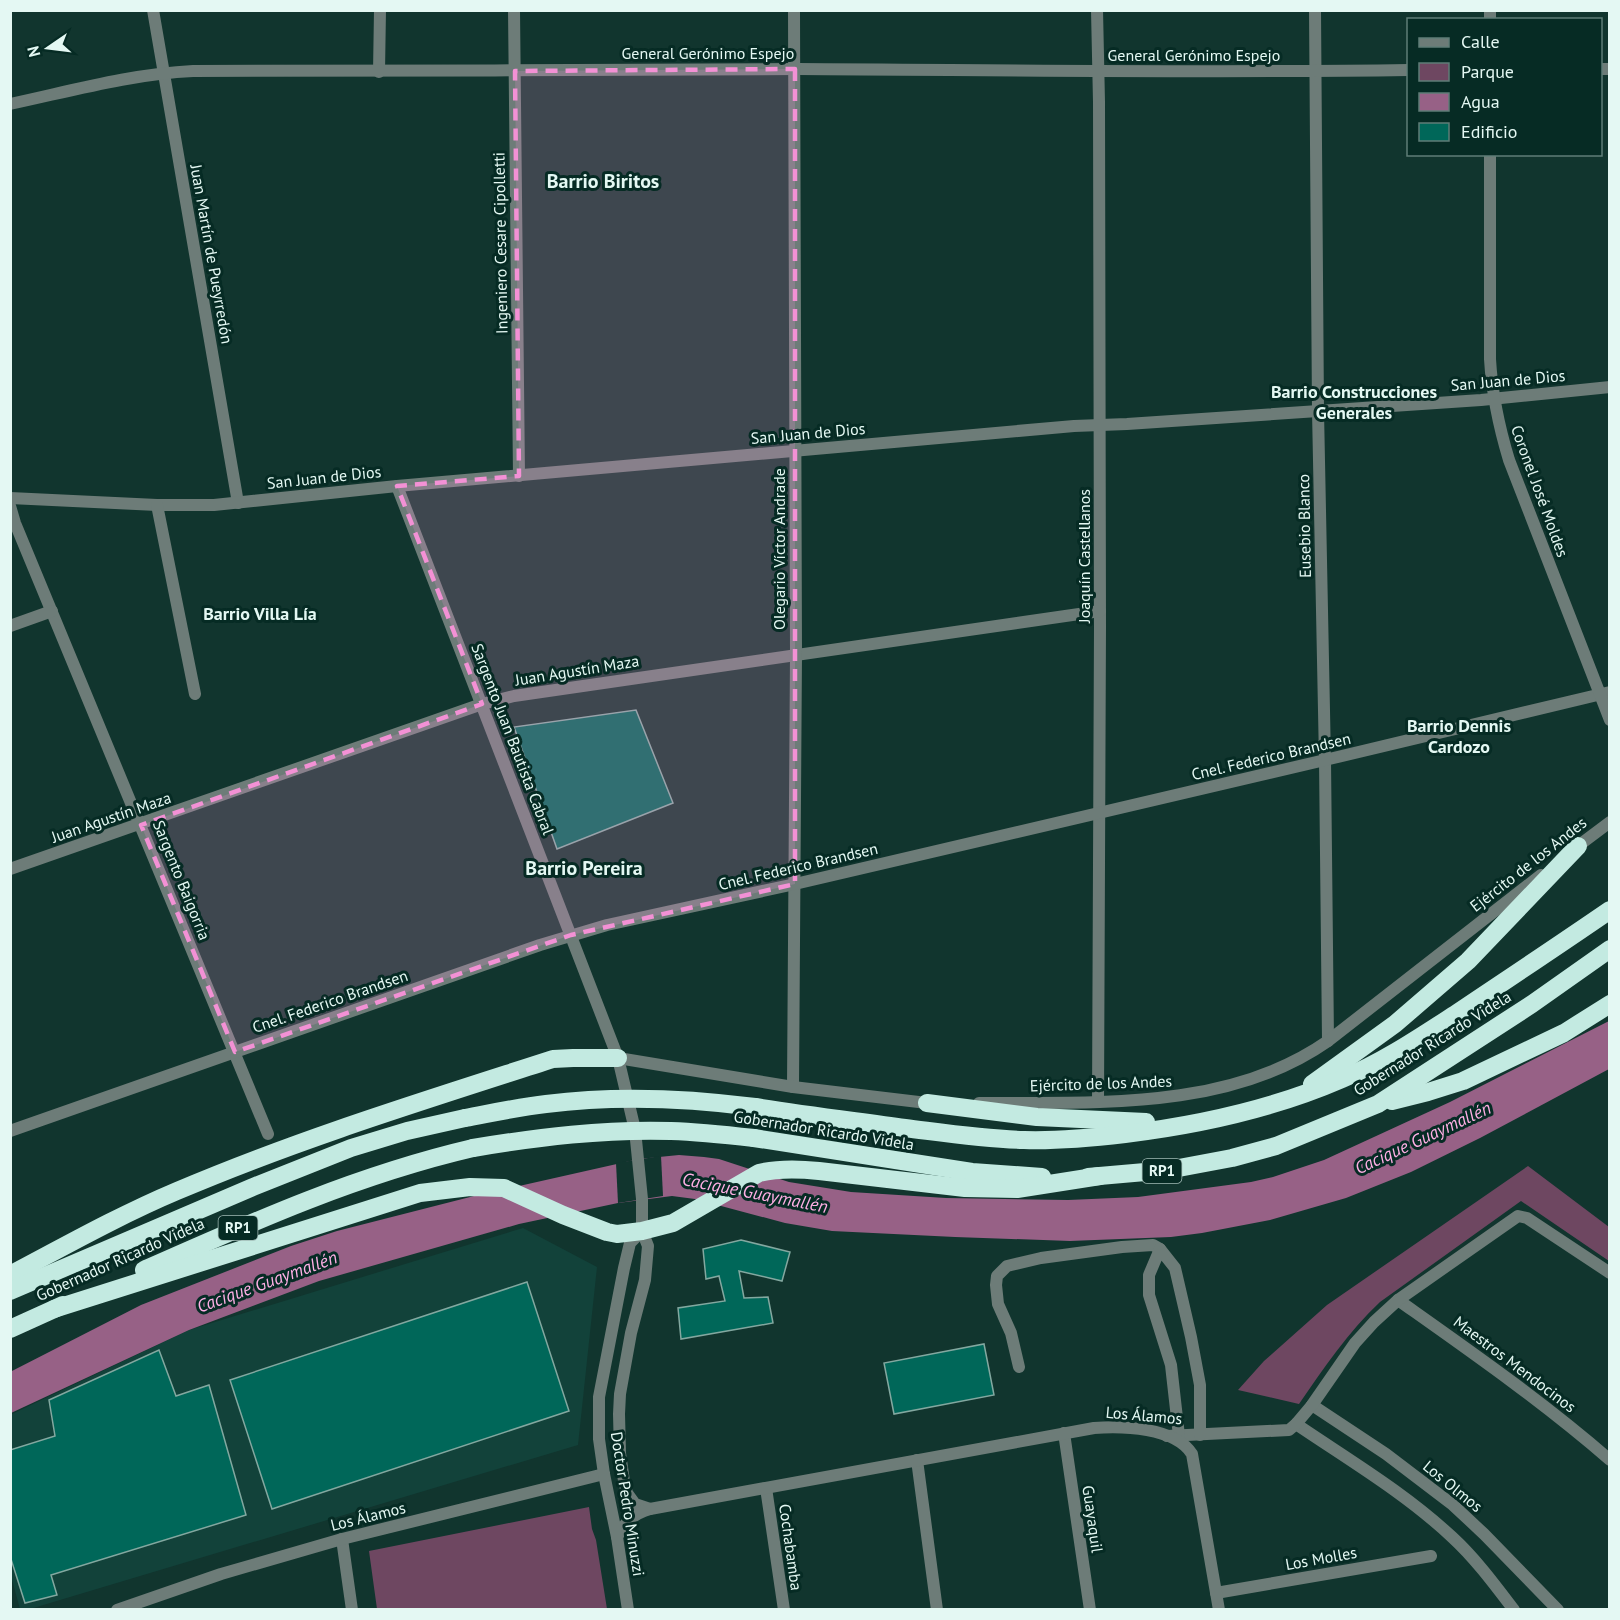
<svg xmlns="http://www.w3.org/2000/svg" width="1620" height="1620" font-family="'PT Sans',sans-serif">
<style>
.built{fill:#12423a}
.green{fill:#6e4761}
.water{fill:#976186}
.pier{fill:#11352e}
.building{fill:#006759;stroke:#83a8a0;stroke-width:1.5}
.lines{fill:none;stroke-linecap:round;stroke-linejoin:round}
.minor{stroke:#6d7c78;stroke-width:12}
.tertiary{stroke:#6d7c78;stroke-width:12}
.motorway{stroke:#c3eae1;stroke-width:18}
.motorway-bridge{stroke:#c3eae1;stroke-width:18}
.marked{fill:#f391d5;fill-opacity:0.2;stroke:#f391d5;stroke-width:4.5;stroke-dasharray:12 8;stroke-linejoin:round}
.labels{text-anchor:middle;stroke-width:6;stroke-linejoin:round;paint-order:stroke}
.shield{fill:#062b24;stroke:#a1bab5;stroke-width:1.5}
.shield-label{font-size:15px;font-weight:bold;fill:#e4f8f3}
.street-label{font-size:16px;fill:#e4f8f3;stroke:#062b24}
.neighbourhood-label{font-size:18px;font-weight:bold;fill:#e4f8f3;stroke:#062b24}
.water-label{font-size:18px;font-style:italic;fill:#ffafe5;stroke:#062b24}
.quarter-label{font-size:20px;font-weight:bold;fill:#e4f8f3;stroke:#062b24}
</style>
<rect width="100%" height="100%" fill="#11352e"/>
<!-- built -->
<polygon class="built" points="523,1228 597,1267 578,1445 30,1609 20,1609 11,1576 10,1415 189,1330"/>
<!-- green -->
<g class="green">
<path d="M 1528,1166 L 1609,1227 L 1609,1261 L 1521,1201 L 1380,1302 C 1348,1332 1324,1368 1299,1404 L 1238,1390 L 1264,1361 L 1327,1305 Z"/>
<polygon points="589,1507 592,1529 596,1540 607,1609 377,1609 369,1551"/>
</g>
<!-- water -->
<polygon class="water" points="1609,1021 1609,1069 1480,1138 1411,1172 1346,1198 1270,1220 1202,1233 1171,1237 1070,1241 955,1237 832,1231 785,1223 695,1199 672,1196 618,1203 519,1224 319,1281 189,1330 11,1413 10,1372 141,1305 291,1246 337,1231 474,1196 639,1159 679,1155 704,1157 719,1159 789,1182 851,1192 946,1198 1068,1200 1138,1197 1251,1182 1273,1177 1324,1160 1450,1102"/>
<!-- pier -->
<polygon class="pier" points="661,1156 663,1196 618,1203 616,1163"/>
<!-- building -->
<g class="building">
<polygon points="636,710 673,803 557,849 514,727"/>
<polygon points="741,1240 790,1252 782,1281 739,1271 744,1298 768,1297 773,1323 681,1339 678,1308 725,1301 719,1276 706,1279 703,1249"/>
<polygon points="527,1282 569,1411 272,1509 230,1380"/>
<polygon points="984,1344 994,1395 894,1414 884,1363"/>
<polygon points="159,1350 176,1396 209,1385 246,1515 51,1575 57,1595 25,1603 10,1556 10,1450 55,1436 49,1400"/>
</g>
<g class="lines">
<!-- minor -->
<g class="minor">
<polyline points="153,10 238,503"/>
<polyline points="1097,10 1099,102 1100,626 1098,1102"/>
<polyline points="1315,10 1318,411 1325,760 1328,1041"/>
<polyline points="1600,69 1610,69"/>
<polyline points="379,72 380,10"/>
<path d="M 10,104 C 71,91 131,74 193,71 C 395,72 596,69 798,69 C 1001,70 1205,73 1408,70"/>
<polyline points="10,498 157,505 214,505 397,486 1074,426 1127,424 1481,400 1610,387"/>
<polyline points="157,505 195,694"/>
<polyline points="10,506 15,523 268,1134"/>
<polyline points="10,626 52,611"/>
<polyline points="1574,849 1610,822"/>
<polyline points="10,869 482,704 514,696 1100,611"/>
<polyline points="793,1087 796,654 794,10"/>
<path d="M 979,1103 C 1096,1102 1228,1111 1328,1041 L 1541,875"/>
<polyline points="10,1131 540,945 607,925 795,884 1325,760 1610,692"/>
<path d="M 1398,1300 C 1470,1351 1542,1401 1610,1460"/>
<polyline points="1019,1367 1011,1333 998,1304 996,1285 997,1276 1007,1266 1041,1258 1122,1247 1153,1245 1160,1249"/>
<polyline points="1312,1405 1386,1454 1453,1505 1484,1534 1558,1610"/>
<path d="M 1296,1424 C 1349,1460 1405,1493 1452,1537 C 1475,1558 1495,1585 1514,1610"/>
<polyline points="1064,1433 1090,1610"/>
<polyline points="1167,1436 1289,1430 1296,1424 1312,1405 1355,1343 1374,1322 1398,1300 1518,1216 1527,1218 1610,1273"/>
<polyline points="1179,1436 1171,1365 1149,1295 1149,1275 1160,1249 1175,1268 1191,1337 1200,1385 1200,1435"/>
<polyline points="917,1460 937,1610"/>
<polyline points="766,1488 784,1610"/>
<polyline points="342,1539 352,1610"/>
<polyline points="1216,1593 1431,1556"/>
<polyline points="117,1610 221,1574 342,1539 604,1474"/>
</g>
<!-- tertiary -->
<g class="tertiary">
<polyline points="514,10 519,476"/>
<polyline points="1490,20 1490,10"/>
<path d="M 1490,154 L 1490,359 C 1492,394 1499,427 1509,460 L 1610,720"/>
<polyline points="397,486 618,1058 635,1130 642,1199 642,1231 648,1246 645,1280 631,1333 620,1394 619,1414 620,1453 624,1481 627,1493 635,1504 650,1509"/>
<polyline points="618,1058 793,1087 927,1103"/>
<path d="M 617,1537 C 625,1522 633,1514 650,1509 L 1094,1428 C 1122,1426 1175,1427 1192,1454 L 1219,1610"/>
<polyline points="628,1610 617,1537 604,1474 599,1439 599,1397 624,1268 630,1243 642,1231"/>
</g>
<!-- motorway -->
<g class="motorway">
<polyline points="1312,1084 1395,1024 1468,961 1578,846"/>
<polyline points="1392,1101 1428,1092 1463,1081 1564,1033 1610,1004"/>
<polyline points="927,1103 1037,1117 1146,1122"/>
<path d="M 755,1107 C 805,1115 855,1121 905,1128 C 945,1133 984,1139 1024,1140 C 1058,1141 1091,1138 1125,1134 C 1199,1125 1273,1109 1342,1079 C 1383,1062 1420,1037 1457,1013 C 1508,979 1559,945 1610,910"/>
<polyline points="754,1138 972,1172 1042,1177"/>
<polyline points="1088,1177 1168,1170 1232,1158 1276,1146 1378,1104 1532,1004 1610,949"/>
<path d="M 144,1270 C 252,1222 357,1175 473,1148"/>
<path d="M 10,1275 C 65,1246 120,1215 177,1191 C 299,1139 426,1100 553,1059 L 573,1058 L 618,1058"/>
<polyline points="10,1291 253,1187 351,1148 407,1131 465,1118"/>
<path d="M 54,1309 L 420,1193 L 470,1187 L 504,1188 L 563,1215 L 607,1232 L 617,1234 L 642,1231 L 673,1223 L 759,1173 C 779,1168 799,1169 819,1171 L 965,1188 L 1017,1189 L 1100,1176"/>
<polyline points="10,1329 63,1305"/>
</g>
<!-- motorway-bridge -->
<g class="motorway-bridge">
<path d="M 465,1118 C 492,1113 519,1107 546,1104 C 616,1095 686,1098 755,1107"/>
<path d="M 473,1148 C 539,1137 604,1129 671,1131 C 699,1132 727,1135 754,1138"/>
</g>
</g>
<!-- marked area -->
<path class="marked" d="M 795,69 L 795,884 L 571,935 L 235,1052 L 141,825 L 482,704 L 397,486 L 519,476 L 515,71 Z"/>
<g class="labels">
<!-- shield labels -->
<g class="shield">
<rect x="1142.5" y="1159" width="39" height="24" rx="4.5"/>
<rect x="218.5" y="1216" width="39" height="24" rx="4.5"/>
</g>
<g class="shield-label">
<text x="1162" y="1176">RP1</text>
<text x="238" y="1233">RP1</text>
</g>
<!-- street labels -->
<g class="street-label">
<text x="708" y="59">General Gerónimo Espejo</text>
<text x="1194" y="61">General Gerónimo Espejo</text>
<text transform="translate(500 243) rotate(-91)" y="6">Ingeniero Cesare Cipolletti</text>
<text transform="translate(212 254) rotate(80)" y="6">Juan Martín de Pueyrredón</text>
<text transform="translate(1508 380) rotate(-5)" y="6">San Juan de Dios</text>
<text transform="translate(808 433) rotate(-5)" y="6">San Juan de Dios</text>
<text transform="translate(324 477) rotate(-6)" y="6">San Juan de Dios</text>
<text transform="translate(1540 491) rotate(70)" y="6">Coronel José Moldes</text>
<text transform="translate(1304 526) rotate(-91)" y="6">Eusebio Blanco</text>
<text transform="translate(779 549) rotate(-90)" y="6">Olegario Víctor Andrade</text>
<text transform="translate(1084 556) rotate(-90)" y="6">Joaquín Castellanos</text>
<text transform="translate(577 670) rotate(-9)" y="6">Juan Agustín Maza</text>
<text transform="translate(513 739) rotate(69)" y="6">Sargento Juan Bautista Cabral</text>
<text transform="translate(1271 756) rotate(-13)" y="6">Cnel. Federico Brandsen</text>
<text transform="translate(111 817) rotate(-19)" y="6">Juan Agustín Maza</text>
<text transform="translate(1528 864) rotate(-38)" y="6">Ejército de los Andes</text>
<text transform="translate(798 866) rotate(-13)" y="6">Cnel. Federico Brandsen</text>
<text transform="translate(182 880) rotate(68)" y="6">Sargento Baigorria</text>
<text transform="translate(330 1001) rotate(-19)" y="6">Cnel. Federico Brandsen</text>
<text transform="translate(1432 1043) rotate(-32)" y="6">Gobernador Ricardo Videla</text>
<text transform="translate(1101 1083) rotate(-2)" y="6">Ejército de los Andes</text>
<text transform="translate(824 1130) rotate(9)" y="6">Gobernador Ricardo Videla</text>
<text transform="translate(120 1259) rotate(-24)" y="6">Gobernador Ricardo Videla</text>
<text transform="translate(1515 1364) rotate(37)" y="6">Maestros Mendocinos</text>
<text transform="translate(1144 1415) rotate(5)" y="6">Los Álamos</text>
<text transform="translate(1453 1486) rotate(39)" y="6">Los Olmos</text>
<text transform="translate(628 1504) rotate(81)" y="6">Doctor Pedro Minuzzi</text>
<text transform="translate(368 1516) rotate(-14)" y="6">Los Álamos</text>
<text transform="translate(1093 1519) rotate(82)" y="6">Guayaquil</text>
<text transform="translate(791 1547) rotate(82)" y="6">Cochabamba</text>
<text transform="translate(1321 1558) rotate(-10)" y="6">Los Molles</text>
</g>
<!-- neighbourhood labels -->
<g class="neighbourhood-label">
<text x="1354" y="398">Barrio Construcciones<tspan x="1354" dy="21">Generales</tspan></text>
<text x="260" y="620">Barrio Villa Lía</text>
<text x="1459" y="732">Barrio Dennis<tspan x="1459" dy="21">Cardozo</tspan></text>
</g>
<!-- water labels -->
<g class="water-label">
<text transform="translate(1423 1138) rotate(-25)" y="6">Cacique Guaymallén</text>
<text transform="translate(755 1193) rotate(11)" y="6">Cacique Guaymallén</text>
<text transform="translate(267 1282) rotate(-20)" y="6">Cacique Guaymallén</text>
</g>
<!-- quarter labels -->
<g class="quarter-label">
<text x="603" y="188">Barrio Biritos</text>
<text x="584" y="875">Barrio Pereira</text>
</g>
</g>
<!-- border -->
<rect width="1620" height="1620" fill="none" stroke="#e4f8f3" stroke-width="24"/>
<!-- legend -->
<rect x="1407" y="18" width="195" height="138" fill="#062b24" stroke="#5f7d77" stroke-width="1.5"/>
<rect x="1419" y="38" width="30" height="9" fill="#6d7c78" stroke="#5f7d77" stroke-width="1.5"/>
<text x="1461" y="48" font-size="18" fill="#e4f8f3">Calle</text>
<rect x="1419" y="63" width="30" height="18" fill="#6e4761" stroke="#5f7d77" stroke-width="1.5"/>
<text x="1461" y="78" font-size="18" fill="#e4f8f3">Parque</text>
<rect x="1419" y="93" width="30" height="18" fill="#976186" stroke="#5f7d77" stroke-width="1.5"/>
<text x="1461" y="108" font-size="18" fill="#e4f8f3">Agua</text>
<rect x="1419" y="123" width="30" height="18" fill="#006759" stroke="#5f7d77" stroke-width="1.5"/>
<text x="1461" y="138" font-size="18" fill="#e4f8f3">Edificio</text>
<!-- north arrow -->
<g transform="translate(48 48) rotate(256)" stroke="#062b24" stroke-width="4.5" paint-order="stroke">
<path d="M0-4.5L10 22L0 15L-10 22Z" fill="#e4f8f3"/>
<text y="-9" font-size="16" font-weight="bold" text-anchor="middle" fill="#e4f8f3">N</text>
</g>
</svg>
